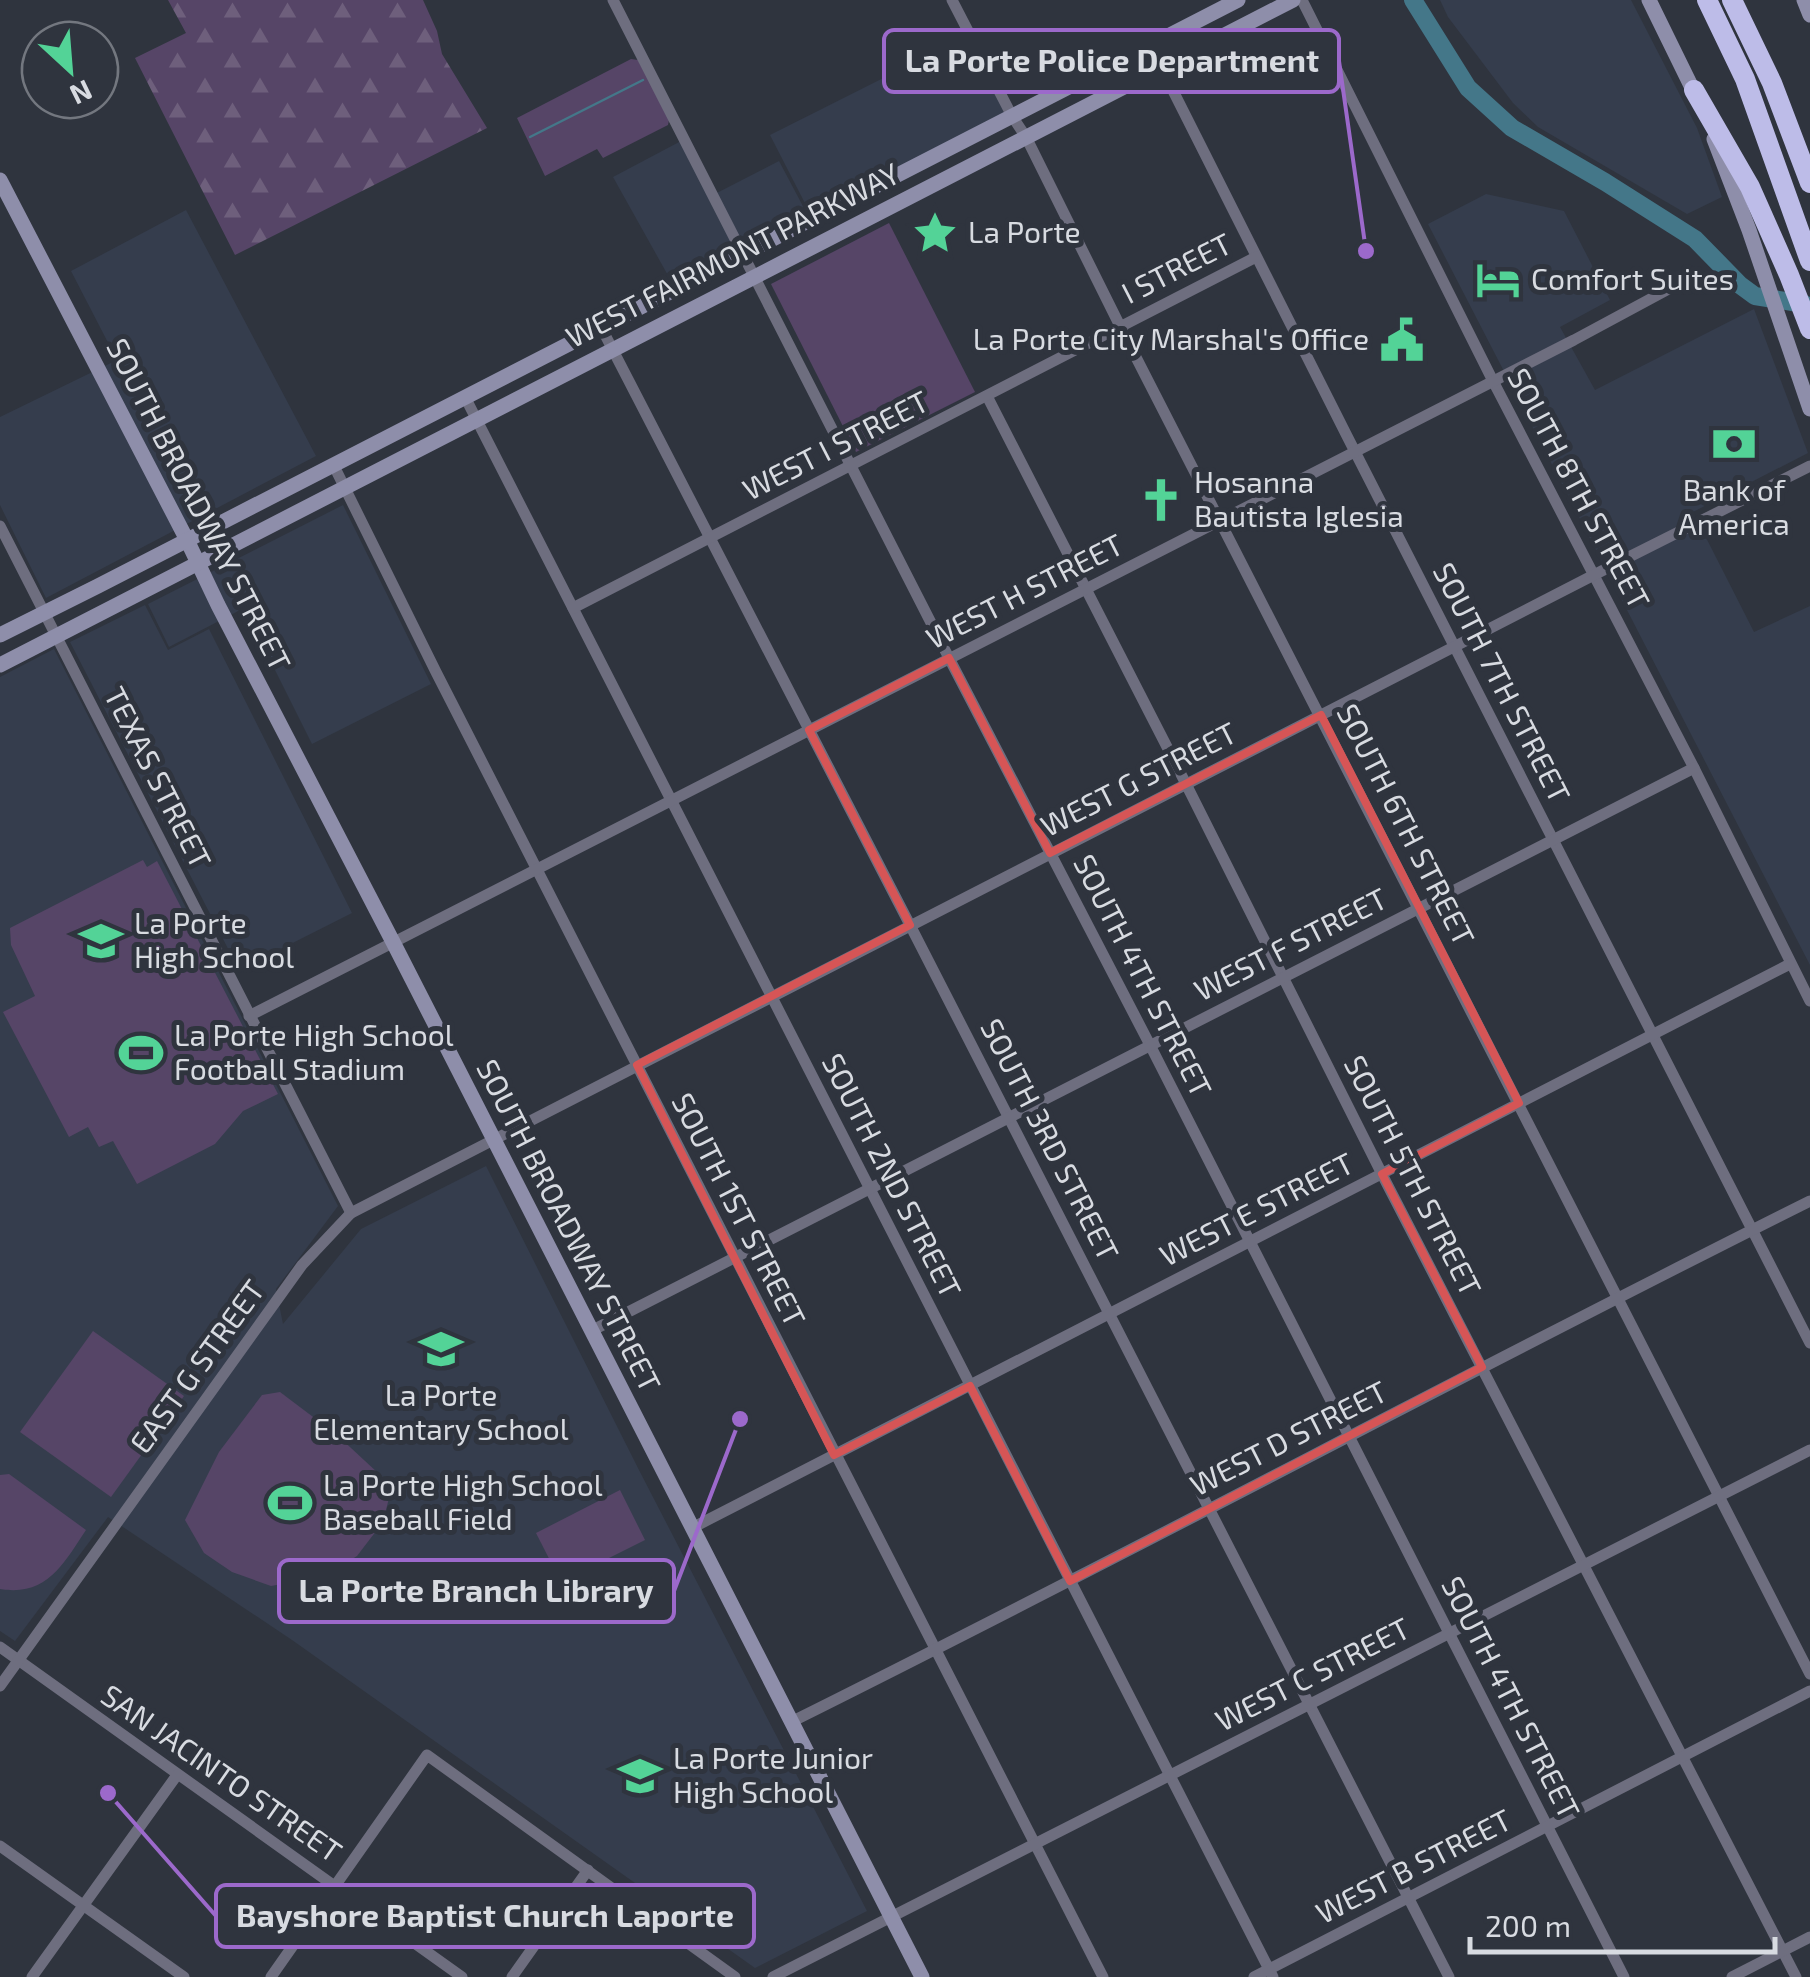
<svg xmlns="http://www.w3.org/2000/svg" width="1810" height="1977" font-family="'Exo 2',sans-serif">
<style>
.built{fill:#353d4d}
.green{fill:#564567}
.forest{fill:url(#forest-firs)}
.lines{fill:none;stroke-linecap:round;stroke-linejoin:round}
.stream{stroke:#447789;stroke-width:2.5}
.river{stroke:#447789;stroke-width:18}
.street{stroke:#6e6e7f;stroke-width:11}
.secondary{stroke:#8e8eaa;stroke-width:15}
.highway{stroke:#bdbce8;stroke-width:20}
.marked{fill:none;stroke:#d65556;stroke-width:8;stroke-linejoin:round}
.labels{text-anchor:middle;stroke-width:10;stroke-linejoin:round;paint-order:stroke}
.poi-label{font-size:30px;fill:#d8dbe1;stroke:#2f343e;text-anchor:start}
.street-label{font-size:30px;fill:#d8dbe1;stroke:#2f343e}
.leader{fill:none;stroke:#9c69cb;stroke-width:4}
.callout-dot{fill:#9c69cb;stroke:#2f343e;stroke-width:4}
.callout{fill:#2f343e;stroke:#9c69cb;stroke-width:4}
.callout-label{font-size:32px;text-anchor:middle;font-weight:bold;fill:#d8dbe1}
</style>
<defs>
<pattern id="forest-firs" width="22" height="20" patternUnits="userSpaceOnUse" patternTransform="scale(2.5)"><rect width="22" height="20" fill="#564567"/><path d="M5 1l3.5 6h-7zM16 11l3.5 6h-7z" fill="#6e5f7c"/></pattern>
</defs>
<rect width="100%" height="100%" fill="#2f343e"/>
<!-- built -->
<g class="built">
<polygon points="1440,0 1631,0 1697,128 1722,197 1687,214 1538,127 1513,103 1448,17"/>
<polygon points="967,36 1006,114 810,213 770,135"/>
<polygon points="681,141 709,197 779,161 805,210 670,279 613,177"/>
<polygon points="1486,194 1564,211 1610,300 1560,327 1595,390 1754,309 1808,453 1693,512 1754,632 1810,606 1810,965 1428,224"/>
<polygon points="186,210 316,456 46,598 0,505 0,417 117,360 71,271"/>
<polygon points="343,505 431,684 312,744 244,608 169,647 148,604"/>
<polygon points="145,605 168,650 209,629 352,913 239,970 70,642"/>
<polygon points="54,649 338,1206 276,1289 283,1324 361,1229 486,1166 640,1472 867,1911 755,1968 292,1640 108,1517 15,1641 0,1631 0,677"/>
</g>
<!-- green -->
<g class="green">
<polygon points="631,59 638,60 669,120 668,125 603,158 597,149 545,176 517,118"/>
<polygon points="889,223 975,392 856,452 771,284"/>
<polygon points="143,860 147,867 157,861 278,1094 243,1111 215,1144 137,1184 113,1141 99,1147 88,1127 69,1137 3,1012 35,996 11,945 10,928"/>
<polygon points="93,1331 184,1396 111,1497 20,1432"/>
<polygon points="280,1392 337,1435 392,1486 383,1522 357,1556 326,1576 271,1586 232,1572 204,1553 185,1520 219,1452 262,1395"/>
<path d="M 9,1474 L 86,1530 C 64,1563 47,1597 0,1589 L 0,1475 Z"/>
<polygon points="620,1490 645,1540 561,1582 536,1533"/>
</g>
<!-- forest -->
<polygon class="forest" points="168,0 423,0 437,31 442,54 487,128 235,255 135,58 186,33"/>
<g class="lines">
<!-- stream -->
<polyline class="stream" points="530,137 643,80"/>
<!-- river -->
<polyline class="river" points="1413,0 1468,88 1512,128 1605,182 1695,239 1740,285 1755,296 1804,304 1810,307"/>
<!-- street -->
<g class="street">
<polyline points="613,0 949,658 1150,1045 1624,1977"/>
<polyline points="952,0 1012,116 1026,137 1120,326 1810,1674"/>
<polyline points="1302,0 1493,381 1694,768 1810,1001"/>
<polyline points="1150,45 1347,436 1810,1343"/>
<polyline points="601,327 910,925 1449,1977"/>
<polyline points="987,396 1186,784 1386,1182 1796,1977"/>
<polyline points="465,397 1273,1977"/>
<polyline points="333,464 436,672 1103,1977"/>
<polyline points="0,526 351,1213"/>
<polyline points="573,608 1256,257"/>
<polyline points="249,1016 1574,340 1678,284"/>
<polyline points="591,1331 1694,768"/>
<polyline points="692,1528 1790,964"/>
<polyline points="0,1647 462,1977"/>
<polyline points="0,1686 302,1265 351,1213 1625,559 1810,466"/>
<path d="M 791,1722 C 1133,1552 1469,1371 1810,1201"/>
<polyline points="0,1846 184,1977"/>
<polyline points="32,1977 177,1775"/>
<polyline points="271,1977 427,1755 735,1977"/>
<polyline points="512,1977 588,1870"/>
<polyline points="773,1977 1810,1450"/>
<polyline points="1254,1977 1810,1691"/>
<polyline points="1732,1977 1810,1937"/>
</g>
<!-- secondary -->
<g class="secondary">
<polyline points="1649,0 1698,100"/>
<polyline points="1804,0 1810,15"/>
<polyline points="1714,139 1749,230 1810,409"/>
<polyline points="0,180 187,540 218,605 393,942 922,1977"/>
<polyline points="0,635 98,586 1238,0"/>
<polyline points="0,665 1293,0"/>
</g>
<!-- highway -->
<g class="highway">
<polyline points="1707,0 1745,79 1810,261"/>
<polyline points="1732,0 1772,83 1810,183"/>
<polyline points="1694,90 1750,187 1789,275 1810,329"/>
</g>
</g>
<!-- marked area -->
<path class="marked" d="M 949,658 L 1050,853 L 1321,715 L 1519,1103 L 1382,1174 L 1482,1367 L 1070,1581 L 970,1386 L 834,1455 L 637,1065 L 910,925 L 809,730 Z"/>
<!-- icons -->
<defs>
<g id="sight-bare" transform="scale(3.45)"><path d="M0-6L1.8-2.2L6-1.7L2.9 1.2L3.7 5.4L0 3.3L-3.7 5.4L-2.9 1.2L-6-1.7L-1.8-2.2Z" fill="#53d397" stroke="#2f343e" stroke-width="2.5" paint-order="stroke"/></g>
<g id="hotel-bare" transform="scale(3.45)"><path d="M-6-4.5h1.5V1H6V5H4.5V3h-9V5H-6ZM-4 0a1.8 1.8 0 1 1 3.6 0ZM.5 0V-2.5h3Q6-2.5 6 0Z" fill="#53d397" stroke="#2f343e" stroke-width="2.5" paint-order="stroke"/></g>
<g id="civic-bare" transform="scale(3.45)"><path d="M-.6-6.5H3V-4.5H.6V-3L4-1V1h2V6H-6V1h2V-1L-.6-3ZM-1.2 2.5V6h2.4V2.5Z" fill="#53d397" stroke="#2f343e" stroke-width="2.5" paint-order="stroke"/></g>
<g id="bank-bare" transform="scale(3.45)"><path d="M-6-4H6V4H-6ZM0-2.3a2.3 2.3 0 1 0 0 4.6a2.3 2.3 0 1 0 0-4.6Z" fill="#53d397" stroke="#2f343e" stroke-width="2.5" paint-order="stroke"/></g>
<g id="church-bare" transform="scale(3.45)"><path d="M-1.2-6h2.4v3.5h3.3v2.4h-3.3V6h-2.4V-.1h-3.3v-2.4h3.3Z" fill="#53d397" stroke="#2f343e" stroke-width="2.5" paint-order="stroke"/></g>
<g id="school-bare" transform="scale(3.45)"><path d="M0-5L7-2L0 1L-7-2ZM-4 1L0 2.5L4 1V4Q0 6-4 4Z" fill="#53d397" stroke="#2f343e" stroke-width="2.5" paint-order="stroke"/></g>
<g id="stadium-bare" transform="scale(3.45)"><path d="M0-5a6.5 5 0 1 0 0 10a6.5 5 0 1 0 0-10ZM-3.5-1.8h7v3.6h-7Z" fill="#53d397" stroke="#2f343e" stroke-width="2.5" paint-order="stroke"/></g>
</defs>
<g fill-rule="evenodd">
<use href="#sight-bare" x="935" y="233"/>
<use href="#hotel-bare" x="1498" y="280"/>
<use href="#civic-bare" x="1402" y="340"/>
<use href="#bank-bare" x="1734" y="444"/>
<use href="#church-bare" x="1161" y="500"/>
<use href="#school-bare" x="101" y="941"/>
<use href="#stadium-bare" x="141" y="1053"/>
<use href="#school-bare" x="441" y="1349"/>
<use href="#stadium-bare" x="290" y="1503"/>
<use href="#school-bare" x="640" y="1776"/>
</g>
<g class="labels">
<!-- poi labels -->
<g class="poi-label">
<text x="968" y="243">La Porte</text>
<text x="1531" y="290">Comfort Suites</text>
<text x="1369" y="350" text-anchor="end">La Porte City Marshal's Office</text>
<text x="1194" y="493">Hosanna<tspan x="1194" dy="34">Bautista Iglesia</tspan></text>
<text x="1734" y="501" text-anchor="middle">Bank of<tspan x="1734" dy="34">America</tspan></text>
<text x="134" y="934">La Porte<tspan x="134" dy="34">High School</tspan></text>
<text x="174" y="1046">La Porte High School<tspan x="174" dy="34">Football Stadium</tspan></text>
<text x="441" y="1406" text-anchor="middle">La Porte<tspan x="441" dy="34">Elementary School</tspan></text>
<text x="323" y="1496">La Porte High School<tspan x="323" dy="34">Baseball Field</tspan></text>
<text x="673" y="1769">La Porte Junior<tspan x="673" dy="34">High School</tspan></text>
</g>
<!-- street labels -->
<g class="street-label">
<text transform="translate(733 256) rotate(-27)" y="10">WEST FAIRMONT PARKWAY</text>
<text transform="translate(1177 269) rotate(-27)" y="10">I STREET</text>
<text transform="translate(836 446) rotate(-27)" y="10">WEST I STREET</text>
<text transform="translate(1578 489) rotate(62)" y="10">SOUTH 8TH STREET</text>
<text transform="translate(198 505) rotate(63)" y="10">SOUTH BROADWAY STREET</text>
<text transform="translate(1025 592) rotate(-27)" y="10">WEST H STREET</text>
<text transform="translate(1501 683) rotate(63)" y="10">SOUTH 7TH STREET</text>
<text transform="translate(157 778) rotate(63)" y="10">TEXAS STREET</text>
<text transform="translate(1139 780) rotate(-27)" y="10">WEST G STREET</text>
<text transform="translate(1405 825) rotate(63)" y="10">SOUTH 6TH STREET</text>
<text transform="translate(1291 945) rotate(-27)" y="10">WEST F STREET</text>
<text transform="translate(1142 976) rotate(63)" y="10">SOUTH 4TH STREET</text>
<text transform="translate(1049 1140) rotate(63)" y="10">SOUTH 3RD STREET</text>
<text transform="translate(891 1176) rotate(63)" y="10">SOUTH 2ND STREET</text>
<text transform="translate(1412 1176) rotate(63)" y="10">SOUTH 5TH STREET</text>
<text transform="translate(738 1210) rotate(63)" y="10">SOUTH 1ST STREET</text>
<text transform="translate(1257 1210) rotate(-27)" y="10">WEST E STREET</text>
<text transform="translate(568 1226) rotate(63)" y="10">SOUTH BROADWAY STREET</text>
<text transform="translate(198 1367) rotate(-54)" y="10">EAST G STREET</text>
<text transform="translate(1289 1439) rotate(-27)" y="10">WEST D STREET</text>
<text transform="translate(1313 1675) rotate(-27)" y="10">WEST C STREET</text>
<text transform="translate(1510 1698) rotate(63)" y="10">SOUTH 4TH STREET</text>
<text transform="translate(221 1774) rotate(35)" y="10">SAN JACINTO STREET</text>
<text transform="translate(1414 1867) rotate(-27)" y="10">WEST B STREET</text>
</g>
</g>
<!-- callouts -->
<path class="leader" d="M1366 251L1339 61M740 1419L674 1591M108 1793L216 1916"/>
<g class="callout-dot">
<circle cx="1366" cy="251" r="10"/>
<circle cx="740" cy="1419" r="10"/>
<circle cx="108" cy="1793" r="10"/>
</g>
<g class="callout">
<rect x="884" y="30" width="455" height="62" rx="10"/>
<rect x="279" y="1560" width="395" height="62" rx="10"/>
<rect x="216" y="1885" width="538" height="62" rx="10"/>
</g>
<g class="callout-label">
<text x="1112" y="72">La Porte Police Department</text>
<text x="476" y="1602">La Porte Branch Library</text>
<text x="485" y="1927">Bayshore Baptist Church Laporte</text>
</g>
<!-- north arrow -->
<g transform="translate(70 70) rotate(154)"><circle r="48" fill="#2f343e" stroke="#73777f" stroke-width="2.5"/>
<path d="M0-8L18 38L0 25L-18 38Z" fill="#53d397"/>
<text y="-15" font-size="28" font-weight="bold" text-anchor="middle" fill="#d8dbe1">N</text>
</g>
<!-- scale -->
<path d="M1470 1937v15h305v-15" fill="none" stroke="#d8dbe1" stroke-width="5"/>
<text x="1485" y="1937" font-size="30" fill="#d8dbe1" stroke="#2f343e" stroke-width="8" paint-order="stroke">200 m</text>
</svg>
